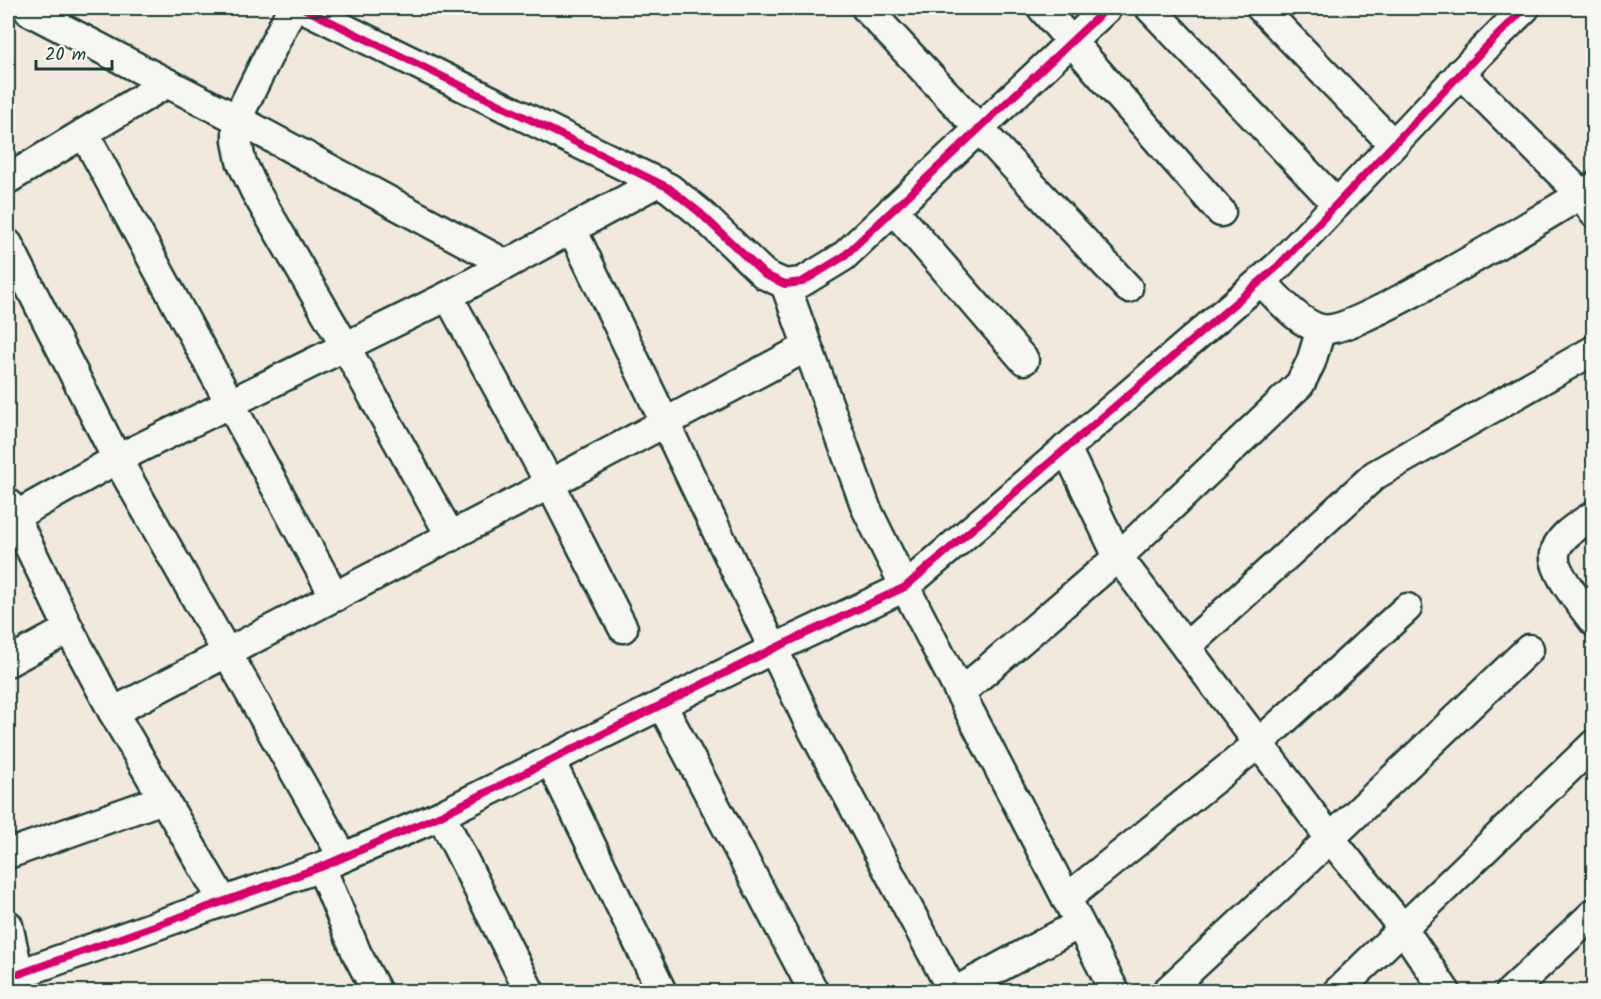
<svg xmlns="http://www.w3.org/2000/svg" width="1601" height="999" font-family="Kalam,sans-serif">
<style>
.lines{fill:none;stroke-linecap:round;stroke-linejoin:round}
.minor-casing{stroke:#1f3d34;stroke-width:33}
.minor{stroke:#f6f6f2;stroke-width:28}
.cycleway-casing{stroke:#f6f6f2;stroke-width:11}
.cycleway{stroke:#d6006c;stroke-width:8}
</style>
<rect width="100%" height="100%" fill="#f1e8de"/>
<filter id="ink" filterUnits="userSpaceOnUse"><feTurbulence type="fractalNoise" baseFrequency=".0167" numOctaves="2"/><feDisplacementMap in="SourceGraphic" scale="12" xChannelSelector="R" yChannelSelector="G"/><feConvolveMatrix kernelMatrix="1 2 1 2 8 2 1 2 1" color-interpolation-filters="sRGB"/></filter>
<g filter="url(#ink)">
<g class="lines">
<!-- minor casing -->
<g class="minor-casing">
<g id="minor">
<polyline points="303,8 669,188 699,212 765,275 785,284 802,282 843,257 1107,8"/>
<polyline points="866,8 1128,288"/>
<polyline points="1042,8 1221,212"/>
<polyline points="1150,8 1337,204"/>
<polyline points="1261,8 1393,144"/>
<polyline points="29,11 167,83"/>
<polyline points="1460,73 1581,194 1594,213"/>
<polyline points="84,133 335,597"/>
<polyline points="8,179 167,83 237,119 292,8"/>
<polyline points="893,209 1024,360"/>
<polyline points="572,229 808,721 953,992"/>
<polyline points="8,244 117,459 343,857"/>
<path d="M 1261,281 C 1276,296 1299,324 1321,329 C 1354,337 1553,210 1594,187"/>
<polyline points="785,284 866,508 905,587 1115,992"/>
<polyline points="448,296 550,484 623,628"/>
<polyline points="1066,448 1118,557 1330,838 1402,927 1446,992"/>
<polyline points="8,503 69,629 113,712 223,901"/>
<path d="M 1594,515 C 1581,524 1557,536 1555,554 C 1552,571 1583,607 1594,622"/>
<polyline points="8,520 117,459 448,296 658,182"/>
<polyline points="451,537 345,346 255,191 241,161 237,141 237,119 506,264"/>
<polyline points="1186,647 1375,475 1594,350"/>
<polyline points="8,662 69,629"/>
<polyline points="960,693 1118,557 1300,384 1311,362 1321,329"/>
<polyline points="662,705 814,992"/>
<polyline points="113,712 512,504 807,347"/>
<polyline points="550,760 662,992"/>
<polyline points="441,815 530,992"/>
<polyline points="8,854 163,799"/>
<polyline points="321,867 357,954 377,992"/>
<polyline points="1066,899 1259,743 1407,608"/>
<polyline points="8,925 23,992"/>
<polyline points="19,974 321,867 441,815 773,649 905,587 1278,266 1481,52 1525,8"/>
<polyline points="954,992 1079,924"/>
<polyline points="1166,992 1276,890 1529,649"/>
<polyline points="1337,992 1594,744"/>
<polyline points="1510,992 1594,913"/>
</g>
</g>
<!-- minor -->
<use href="#minor" class="minor"/>
<!-- cycleway casing -->
<g class="cycleway-casing">
<g id="cycleway">
<polyline points="303,8 669,188 699,212 765,275 785,284 802,282 843,257 1107,8"/>
<polyline points="19,974 321,867 441,815 773,649 905,587 1278,266 1481,52 1525,8"/>
</g>
</g>
<!-- cycleway -->
<use href="#cycleway" class="cycleway"/>
</g>
</g>
<!-- margin -->
<rect width="1601" height="999" fill="none" stroke="#f6f6f2" stroke-width="30"/>
<rect x="15" y="15" width="1571" height="969" fill="none" stroke="#1f3d34" stroke-width="2" filter="url(#ink)"/>
<!-- scale -->
<path d="M36 60v9h76v-9" fill="none" stroke="#1f3d34" stroke-width="3"/>
<text x="45" y="60" font-size="18" fill="#1f3d34" stroke="#f6f6f2" stroke-width="4.5" paint-order="stroke">20 m</text>
</svg>
